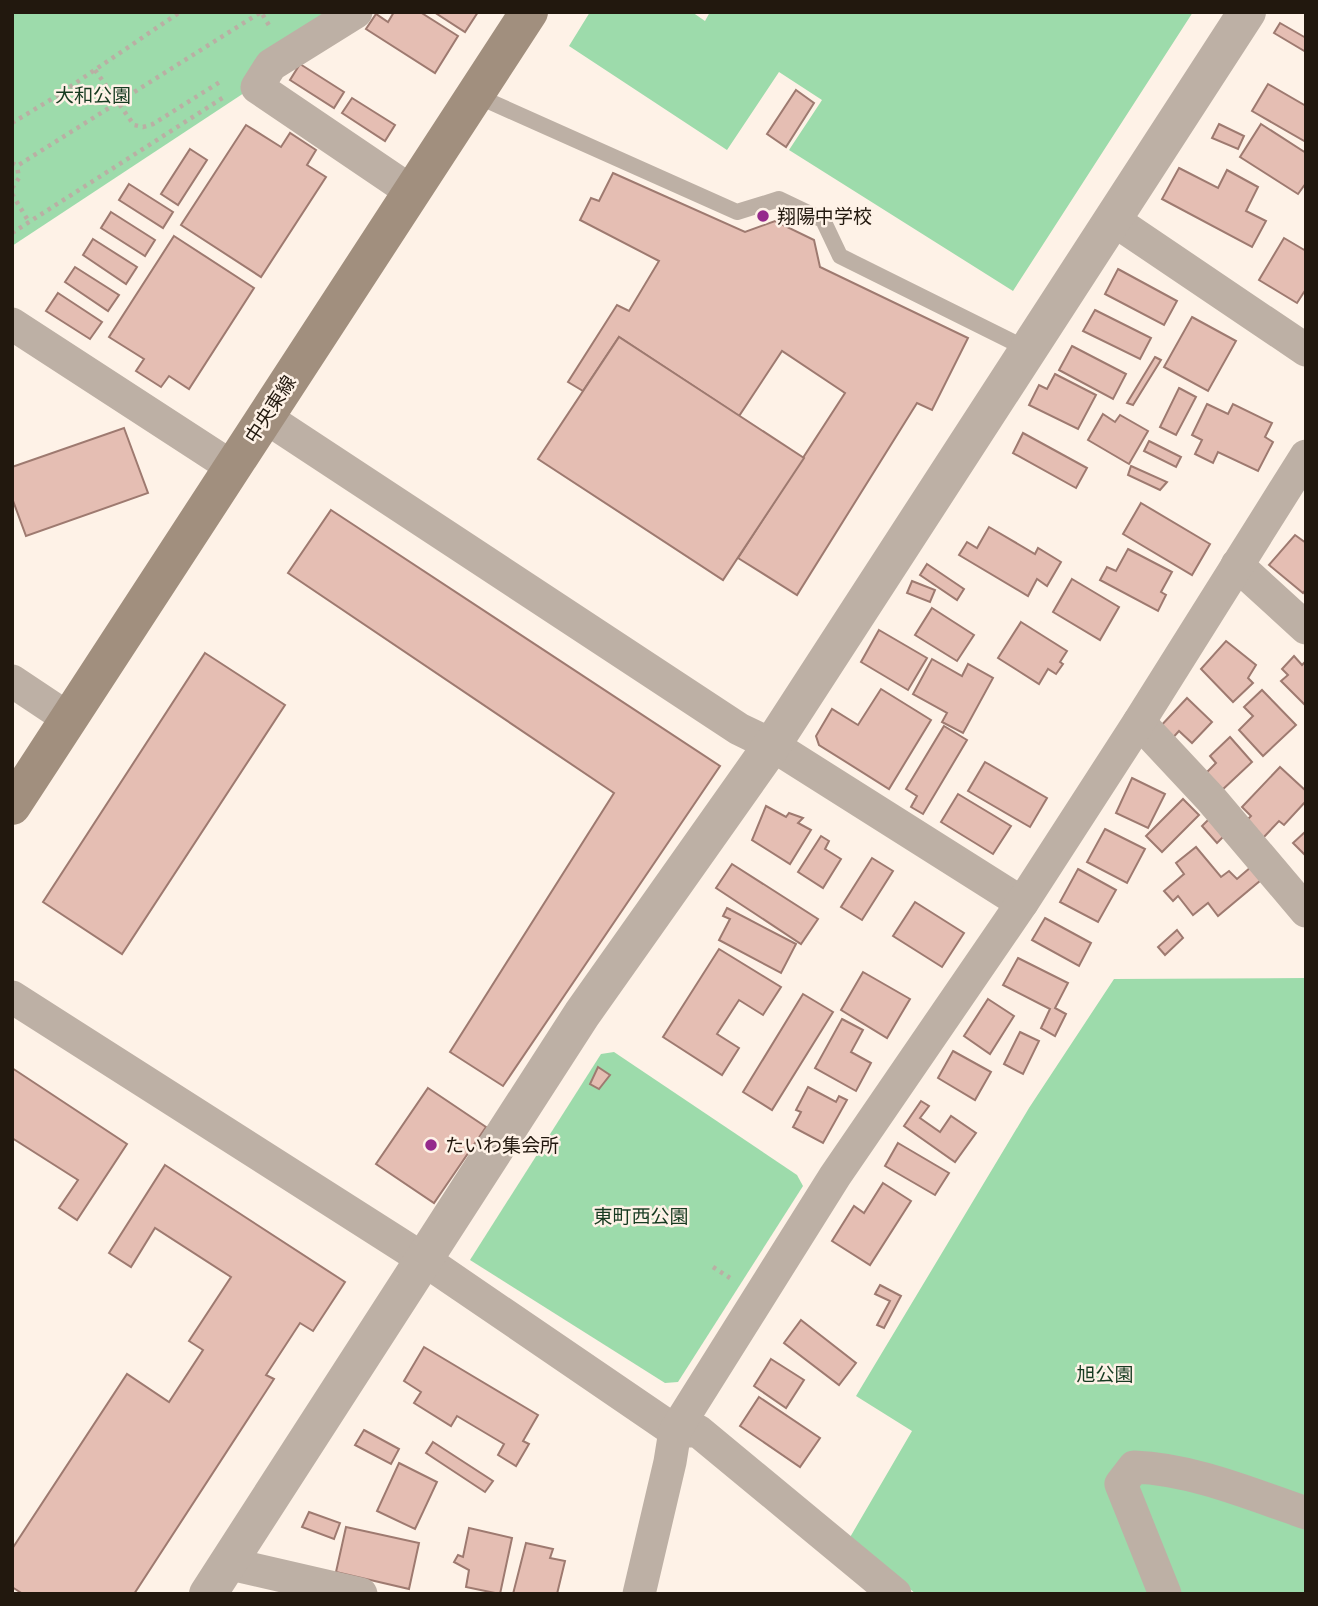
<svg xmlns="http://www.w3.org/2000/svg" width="1318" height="1606" font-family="'PT Sans Narrow','Noto Sans JP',sans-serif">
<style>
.green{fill:#9ddbab}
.building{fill:#e5beb3;stroke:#9e7a70;stroke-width:2}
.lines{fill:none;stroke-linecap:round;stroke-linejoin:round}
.path{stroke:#baafa4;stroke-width:4.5;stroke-dasharray:3.5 5;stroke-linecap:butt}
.service{stroke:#bdb0a5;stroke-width:16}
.minor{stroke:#bdb0a5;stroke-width:33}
.tertiary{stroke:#bdb0a5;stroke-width:38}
.secondary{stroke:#a18f7e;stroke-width:38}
.poi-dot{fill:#952a8c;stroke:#fef2e7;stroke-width:2.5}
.labels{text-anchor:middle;stroke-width:5;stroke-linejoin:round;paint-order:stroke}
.park-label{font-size:19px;fill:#173b21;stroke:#fef2e7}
.poi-label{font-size:19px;fill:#22180e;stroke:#fef2e7;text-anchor:start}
.street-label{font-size:19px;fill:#22180e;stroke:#fef2e7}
</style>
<rect width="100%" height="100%" fill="#fef2e7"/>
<!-- green -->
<g class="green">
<polygon points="12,12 334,12 244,93 12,246"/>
<polygon points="590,12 692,12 705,21 710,12 1193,12 1013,291 789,150 822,100 779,72 727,150 569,46"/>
<polygon points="1306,978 1306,1594 916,1594 849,1539 912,1431 856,1396 1029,1108 1114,979"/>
<polygon points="614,1052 797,1175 803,1186 678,1382 665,1383 470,1260 601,1054"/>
</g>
<!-- building -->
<g class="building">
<polygon points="394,12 420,12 458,36 435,73 366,29 376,14 388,22"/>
<polygon points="434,12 478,12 465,32"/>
<polygon points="1280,23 1306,38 1306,52 1274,33"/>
<polygon points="300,64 344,92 334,108 290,80"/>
<polygon points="1268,84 1306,106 1306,142 1252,111"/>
<polygon points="796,90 814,103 786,147 767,134"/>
<polygon points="352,98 395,125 385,141 342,113"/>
<polygon points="1219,124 1244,136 1238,149 1212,138"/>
<polygon points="1261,124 1306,153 1306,183 1298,194 1240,157"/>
<polygon points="246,125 281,147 290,133 316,150 307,165 326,177 261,277 181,225"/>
<polygon points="190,149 207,160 178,205 161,194"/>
<polygon points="1179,168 1218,188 1227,170 1258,187 1246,211 1266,221 1252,247 1162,199"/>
<polygon points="613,173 745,232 775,221 814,240 820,267 968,338 932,410 917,403 797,595 738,558 845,393 782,351 739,416 619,337 583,391 568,382 617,305 629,311 659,261 580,220 591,198 599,201"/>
<polygon points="129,184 173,212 163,228 119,200"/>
<polygon points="111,212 155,240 145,256 101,228"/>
<polygon points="174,236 254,288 189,389 169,376 161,387 136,371 144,359 109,337"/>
<polygon points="1284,238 1306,251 1306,289 1297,303 1259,280"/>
<polygon points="93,239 137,267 126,284 83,255"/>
<polygon points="75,267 119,295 108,311 65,282"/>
<polygon points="1118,269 1177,301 1164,325 1105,294"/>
<polygon points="58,293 102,322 90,339 46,311"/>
<polygon points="1095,310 1151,338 1140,359 1083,331"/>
<polygon points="1192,317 1236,341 1208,391 1164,367"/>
<polygon points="619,337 804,458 723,580 538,459"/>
<polygon points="1072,346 1126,374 1113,399 1059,370"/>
<polygon points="1155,357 1161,360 1133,405 1127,403"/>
<polygon points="1055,374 1096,395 1078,429 1029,405 1039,385 1047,389"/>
<polygon points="1179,388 1196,397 1176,435 1160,427"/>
<polygon points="1207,404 1228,414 1233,404 1272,423 1265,437 1273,442 1258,471 1218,452 1213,463 1195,454 1202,440 1192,435"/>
<polygon points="1103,414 1115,422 1120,415 1148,431 1129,464 1088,440"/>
<polygon points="124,428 148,493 26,536 12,498 12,467"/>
<polygon points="1023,433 1087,468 1076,488 1013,453"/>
<polygon points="1149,441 1181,457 1176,467 1144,451"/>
<polygon points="1131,466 1167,482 1160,490 1128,475"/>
<polygon points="1141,503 1210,544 1192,575 1123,534"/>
<polygon points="331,510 720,766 503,1086 450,1052 614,793 288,573"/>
<polygon points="989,527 1035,554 1038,548 1061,562 1047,586 1037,579 1028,596 959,555 967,542 977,548"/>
<polygon points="1295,535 1306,543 1306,589 1303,593 1269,565"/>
<polygon points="1128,549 1172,572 1161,592 1166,595 1158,611 1100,580 1107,567 1116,571"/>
<polygon points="927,564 964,589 957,600 920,575"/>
<polygon points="1072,579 1119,607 1100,640 1053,612"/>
<polygon points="912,581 935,590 930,602 907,593"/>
<polygon points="932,608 974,635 957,661 915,635"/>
<polygon points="1021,622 1067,651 1060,662 1063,664 1056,674 1048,669 1039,684 998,658"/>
<polygon points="879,630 927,658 908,690 861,662"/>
<polygon points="1226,641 1256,665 1248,678 1253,683 1233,702 1201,669"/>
<polygon points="205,653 285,705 122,954 43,902"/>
<polygon points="1294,656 1302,665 1306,661 1306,706 1281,681 1288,675 1282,669"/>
<polygon points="932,659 962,676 968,664 993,678 963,733 942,722 947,713 913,694"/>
<polygon points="881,689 931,720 889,789 819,745 816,736 832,709 858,725"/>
<polygon points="1262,690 1296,725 1263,756 1239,730 1253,716 1244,707"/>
<polygon points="1187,698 1212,722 1192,743 1179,731 1169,742 1157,730"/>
<polygon points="944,726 967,740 923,814 911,807 917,796 906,789"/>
<polygon points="1230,737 1252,762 1221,791 1205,774 1216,763 1210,756"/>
<polygon points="985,762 1047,798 1030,827 968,791"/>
<polygon points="1280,767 1306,791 1306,801 1284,825 1279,821 1263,838 1246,821 1251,816 1242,807"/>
<polygon points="1132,778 1165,794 1148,828 1116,813"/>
<polygon points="958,794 1011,826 993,854 941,822"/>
<polygon points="1183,799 1199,815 1162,852 1146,836"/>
<polygon points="766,806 786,817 789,813 803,818 798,823 811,830 790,864 752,840"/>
<polygon points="1209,819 1224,836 1217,843 1202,826"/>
<polygon points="1105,829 1145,849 1127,883 1087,862"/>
<polygon points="1306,831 1306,856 1293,843"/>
<polygon points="821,836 829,841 825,849 841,859 823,888 798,872"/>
<polygon points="1196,847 1221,877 1229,871 1237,879 1251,867 1261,880 1218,916 1208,903 1193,915 1178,896 1173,901 1164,891 1184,874 1176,863"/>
<polygon points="872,858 893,871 862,920 841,907"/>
<polygon points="732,864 818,919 801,944 716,888"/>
<polygon points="1078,869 1116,890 1098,922 1060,902"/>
<polygon points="915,902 964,933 942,967 893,936"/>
<polygon points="727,908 796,944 781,973 719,940 730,919 723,916"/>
<polygon points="1045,918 1091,943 1079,966 1032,940"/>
<polygon points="1177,930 1183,938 1165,955 1158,947"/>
<polygon points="719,949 781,987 763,1015 739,1000 717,1034 739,1048 722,1075 663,1037"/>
<polygon points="1018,958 1068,983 1055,1008 1066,1014 1055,1036 1041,1028 1050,1009 1003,985"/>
<polygon points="863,972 910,999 887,1038 841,1010"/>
<polygon points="803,994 833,1012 772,1110 743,1092"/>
<polygon points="988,999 1014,1016 990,1054 964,1036"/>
<polygon points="842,1019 863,1030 851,1052 871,1063 856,1091 815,1068"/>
<polygon points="1020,1032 1039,1041 1023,1074 1004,1064"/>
<polygon points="953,1051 991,1072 975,1100 938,1078"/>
<polygon points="598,1067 610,1075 599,1089 590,1084"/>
<polygon points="12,1068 127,1144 77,1220 59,1208 78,1180 12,1138"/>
<polygon points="808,1087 836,1102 839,1096 847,1100 823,1143 793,1127 801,1112 796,1110"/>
<polygon points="428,1088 486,1127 434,1203 376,1164"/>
<polygon points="921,1101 929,1106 920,1118 940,1132 951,1116 976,1133 955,1162 904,1126"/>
<polygon points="898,1143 949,1173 935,1195 885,1166"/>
<polygon points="165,1165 345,1282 313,1331 300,1323 266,1375 274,1379 134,1594 23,1594 12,1587 12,1549 127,1374 169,1402 203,1350 189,1341 231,1277 155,1228 131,1267 109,1253"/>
<polygon points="883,1183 911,1201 870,1265 832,1241 854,1206 864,1213"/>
<polygon points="880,1285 901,1296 884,1328 877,1325 890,1301 875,1294"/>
<polygon points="801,1320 856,1363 839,1385 784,1343"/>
<polygon points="424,1347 538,1415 523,1441 529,1444 516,1466 498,1455 504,1444 457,1416 451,1426 414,1403 421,1392 404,1381"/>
<polygon points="771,1359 804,1380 786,1408 754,1386"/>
<polygon points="759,1397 820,1438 800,1467 740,1426"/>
<polygon points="364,1430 399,1449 391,1464 355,1445"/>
<polygon points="433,1442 493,1481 485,1492 426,1453"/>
<polygon points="399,1463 437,1482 415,1529 377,1511"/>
<polygon points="309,1512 340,1523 334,1539 302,1527"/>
<polygon points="346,1527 419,1543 409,1589 336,1572"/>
<polygon points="469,1528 512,1538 500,1594 466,1587 469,1570 454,1562 458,1555 463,1557"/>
<polygon points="526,1543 553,1549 550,1558 565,1561 557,1594 513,1594"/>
</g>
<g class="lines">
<!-- path -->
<g class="path">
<polyline points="95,70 134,125 143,127 153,124 223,80"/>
<polyline points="12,123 55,97 180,12"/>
<polyline points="12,163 17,166 261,12 270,27"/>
<polyline points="12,188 19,178 17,166"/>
<polyline points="12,194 29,222"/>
<polyline points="12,233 224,97"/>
<polyline points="713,1267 730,1278"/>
</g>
<!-- service -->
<polyline class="service" points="475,95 737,212 779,199 823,220 840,256 1027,349"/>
<!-- minor -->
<g class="minor">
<polyline points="356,12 271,65 257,87 412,192"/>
<polyline points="1112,219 1306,350"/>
<polyline points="12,324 232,467"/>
<polyline points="265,417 739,729 772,745 1022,903"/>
<polyline points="1237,565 1306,628"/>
<polyline points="12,681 69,719"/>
<polyline points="1139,722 1211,799 1306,911"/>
<polyline points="12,997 423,1259 675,1431 698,1431 895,1594"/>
<polyline points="226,1563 361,1594"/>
<polyline points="639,1594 670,1462 675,1431 835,1176 1022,903 1139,722 1306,456"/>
<path d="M 1165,1594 L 1121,1484 L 1134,1467 C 1192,1469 1251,1494 1306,1513"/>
</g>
<!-- tertiary -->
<polyline class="tertiary" points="208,1594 582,1014 772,745 1247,12"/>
<!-- secondary -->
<polyline class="secondary" points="12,806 529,12"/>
</g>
<!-- markers -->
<g class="poi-dot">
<circle cx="763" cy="216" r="7"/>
<circle cx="431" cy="1145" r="7"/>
</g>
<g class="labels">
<!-- park labels -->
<g class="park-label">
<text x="93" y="102">大和公園</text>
<text x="641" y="1223">東町西公園</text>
<text x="1105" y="1381">旭公園</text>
</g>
<!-- poi labels -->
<g class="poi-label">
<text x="777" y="223">翔陽中学校</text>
<text x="445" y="1152">たいわ集会所</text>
</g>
<!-- street labels -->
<g class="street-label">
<text transform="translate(270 409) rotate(-57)" y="7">中央東線</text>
</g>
</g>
<!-- border -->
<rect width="1318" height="1606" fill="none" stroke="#22180e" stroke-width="28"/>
</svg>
